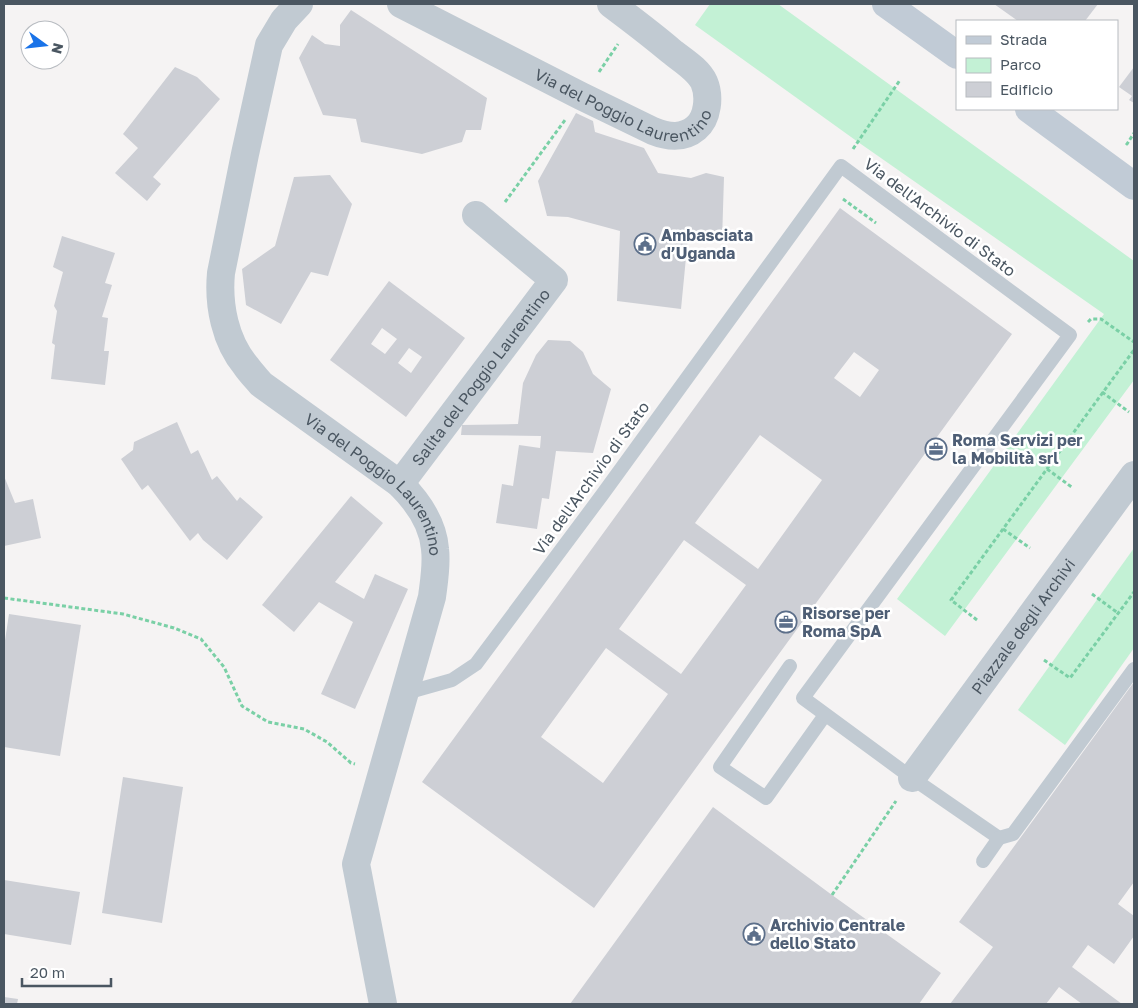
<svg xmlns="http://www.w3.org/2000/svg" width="1138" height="1008" font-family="'Golos Text',sans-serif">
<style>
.green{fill:#c3f1d5}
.building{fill:#cdcfd5;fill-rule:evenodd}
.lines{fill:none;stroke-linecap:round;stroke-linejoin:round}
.path{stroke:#7ad0a6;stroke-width:3;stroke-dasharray:4 2.5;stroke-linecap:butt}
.lane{stroke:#c1cad2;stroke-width:14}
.street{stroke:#c1cad2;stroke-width:28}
.secondary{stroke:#c1cbd6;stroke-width:28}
.labels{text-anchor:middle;stroke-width:5;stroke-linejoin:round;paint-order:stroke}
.street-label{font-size:16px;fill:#4a5661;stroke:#fff}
.service-label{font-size:16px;font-weight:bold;fill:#4e5e75;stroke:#fff;text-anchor:start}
</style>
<rect width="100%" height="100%" fill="#f5f3f3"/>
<!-- green -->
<g class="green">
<polygon points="710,4 778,4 1134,261 1134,380 945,636 897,599 1104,314 858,142 695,25"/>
<polygon points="1134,548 1134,648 1065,745 1018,710"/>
</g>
<!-- building -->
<g class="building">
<polygon points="994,4 1098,4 1085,21 1018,21"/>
<polygon points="351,10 487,98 481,130 466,130 462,142 422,154 361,142 356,119 323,115 299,58 312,35 325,44 340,46 340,25"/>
<polygon points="175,67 197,77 220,99 153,177 161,184 147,201 115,173 138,148 123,134"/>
<polygon points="1134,67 1134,103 1129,100 1132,96 1119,87"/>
<polygon points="576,113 593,121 595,132 644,148 658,173 691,178 706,173 724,177 722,241 688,237 681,309 617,301 620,231 568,217 547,216 538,181"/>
<polygon points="330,175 352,204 328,276 311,272 281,324 246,305 242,269 275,246 294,177"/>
<path d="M 840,208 L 1012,334 L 594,908 L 422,782 ZM 854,352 L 879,370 L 860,397 L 834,378 ZM 760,435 L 822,480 L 758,569 L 695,523 ZM 684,540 L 746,585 L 681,674 L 619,629 ZM 606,648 L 668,694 L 603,783 L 541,737 Z"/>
<polygon points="62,236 115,253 105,283 112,285 102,317 108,318 104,351 109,351 105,385 51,379 55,345 52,343 57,311 54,306 63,272 53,267"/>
<path d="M 389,281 L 465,338 L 406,417 L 330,360 ZM 382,328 L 397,339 L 385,354 L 371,344 ZM 409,348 L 422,357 L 411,373 L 398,363 Z"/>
<polygon points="548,340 570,341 583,352 593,374 611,389 593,453 556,451 549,499 542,498 537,529 496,523 502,484 513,486 519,445 540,448 541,436 461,435 462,425 518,424 523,383 536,355"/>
<polygon points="177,422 191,454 198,450 212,480 217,476 237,501 240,497 263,517 227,560 203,540 198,533 190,541 148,485 142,490 121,459 133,450 134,442"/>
<polygon points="4,476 15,503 33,499 41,538 4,546"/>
<polygon points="351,496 383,523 335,582 364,599 375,574 408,589 355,709 321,694 353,622 319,602 294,632 262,605"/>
<polygon points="9,614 81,625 60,756 4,747 4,647"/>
<polygon points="1134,682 1134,882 1118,904 1134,916 1134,936 1114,964 1088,945 1072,967 1122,1004 1082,1004 1059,987 1046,1004 950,1004 993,947 959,922"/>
<polygon points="123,777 183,787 162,923 102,913"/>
<polygon points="713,807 832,895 941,973 919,1004 570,1004"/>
<polygon points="4,880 80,892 71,945 4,934"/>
<polygon points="4,997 18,999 17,1004 4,1004"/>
</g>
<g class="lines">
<!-- path -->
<g class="path">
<polyline points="599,72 618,44"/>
<polyline points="1126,143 1127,144 1134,133"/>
<polyline points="853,149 900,80"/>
<polyline points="843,199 876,223"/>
<polyline points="505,202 565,120"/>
<polyline points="1088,322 1091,319 1101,319 1134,342"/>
<polyline points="1102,392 1129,412"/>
<polyline points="1047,469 1073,488"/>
<polyline points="1003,529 1030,548"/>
<polyline points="1092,594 1118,613"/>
<polyline points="4,598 123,614 174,628 201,639 224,667 242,706 268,722 304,729 327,742 351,763 355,764"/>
<polyline points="977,620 951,600 1134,350"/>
<polyline points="1044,660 1070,678 1134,592"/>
<polyline points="832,895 896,801"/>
</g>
<!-- lane -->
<g class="lane">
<polyline points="790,666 720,767 766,798 825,715"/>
<polyline points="406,693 452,680 476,664 602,495 841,166 1070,335 803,698 912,778 999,838"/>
<polyline points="999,838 1013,834 1134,669"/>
<polyline points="983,861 999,838"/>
</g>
<!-- street -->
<g class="street">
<path id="s1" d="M 299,4 L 284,20 L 269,45 L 245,154 L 221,273 C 218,305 225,341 246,366 C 251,373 256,378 261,384 L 400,484 C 418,502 433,523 435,549 C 437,565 434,581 432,597 L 356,864 L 383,1004"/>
<path id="s2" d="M 401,4 L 581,96 L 653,131 C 668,137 683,139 696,128 C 708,118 710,96 704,82 C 698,69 682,60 671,51 C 651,34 631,19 611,4"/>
<path id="s3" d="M 400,484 L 554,280 L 476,215"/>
<path id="s4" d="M 912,778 L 1134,475"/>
</g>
<!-- secondary -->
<g class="secondary">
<polyline points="886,4 957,55"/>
<polyline points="1029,109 1134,186"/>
</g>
</g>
<!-- icons -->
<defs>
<g id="civic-ring" transform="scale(1.125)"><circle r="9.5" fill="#fff" stroke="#5c6f8a" stroke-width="1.5"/><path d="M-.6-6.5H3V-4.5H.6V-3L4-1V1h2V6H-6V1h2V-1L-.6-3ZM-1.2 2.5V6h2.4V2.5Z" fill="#5c6f8a"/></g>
<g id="office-ring" transform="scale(1.125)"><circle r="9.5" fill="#fff" stroke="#5c6f8a" stroke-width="1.5"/><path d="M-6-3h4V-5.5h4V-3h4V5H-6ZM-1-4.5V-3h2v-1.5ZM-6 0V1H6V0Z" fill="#5c6f8a"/></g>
</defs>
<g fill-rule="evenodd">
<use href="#civic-ring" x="645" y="244"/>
<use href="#office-ring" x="936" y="449"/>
<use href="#office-ring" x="786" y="622"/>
<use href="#civic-ring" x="754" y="934"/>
</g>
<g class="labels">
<!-- street labels -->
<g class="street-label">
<text dy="6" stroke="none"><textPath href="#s2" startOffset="250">Via del Poggio Laurentino</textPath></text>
<text transform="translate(940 217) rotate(37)" y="6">Via dell'Archivio di Stato</text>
<text dy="6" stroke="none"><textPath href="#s3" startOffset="134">Salita del Poggio Laurentino</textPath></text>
<text transform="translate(591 478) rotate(-54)" y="6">Via dell'Archivio di Stato</text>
<text dy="6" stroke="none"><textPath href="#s1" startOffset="561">Via del Poggio Laurentino</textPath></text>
<text dy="6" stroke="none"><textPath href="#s4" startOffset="188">Piazzale degli Archivi</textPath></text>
</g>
<!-- service labels -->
<g class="service-label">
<text x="661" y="241">Ambasciata<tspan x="661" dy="18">d’Uganda</tspan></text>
<text x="952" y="446">Roma Servizi per<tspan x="952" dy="18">la Mobilità srl</tspan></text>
<text x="802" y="619">Risorse per<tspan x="802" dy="18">Roma SpA</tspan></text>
<text x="770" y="931">Archivio Centrale<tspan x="770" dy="18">dello Stato</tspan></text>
</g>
</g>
<!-- border -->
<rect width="1138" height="1008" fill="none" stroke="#4a5661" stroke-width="10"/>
<!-- legend -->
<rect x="956" y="20" width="162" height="90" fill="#ffffff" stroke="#b7bbc0"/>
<rect x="966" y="36" width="25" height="8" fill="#c1cbd6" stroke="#b7bbc0"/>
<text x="1000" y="45" font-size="15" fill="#4a5661">Strada</text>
<rect x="966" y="58" width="25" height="15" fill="#c3f1d5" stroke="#b7bbc0"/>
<text x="1000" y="70" font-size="15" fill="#4a5661">Parco</text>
<rect x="966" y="82" width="25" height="15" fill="#cdcfd5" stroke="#b7bbc0"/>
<text x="1000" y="95" font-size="15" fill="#4a5661">Edificio</text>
<!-- north arrow -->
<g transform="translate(45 45) rotate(105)"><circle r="24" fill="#ffffff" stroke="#b7bbc0"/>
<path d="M0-4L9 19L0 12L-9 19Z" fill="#1a73e8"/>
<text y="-8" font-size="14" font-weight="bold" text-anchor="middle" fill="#4a5661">N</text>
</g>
<!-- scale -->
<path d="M22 978v8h89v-8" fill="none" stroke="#4a5661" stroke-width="2.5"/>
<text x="30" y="978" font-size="15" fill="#4a5661" stroke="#ffffff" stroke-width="4" paint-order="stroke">20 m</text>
</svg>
